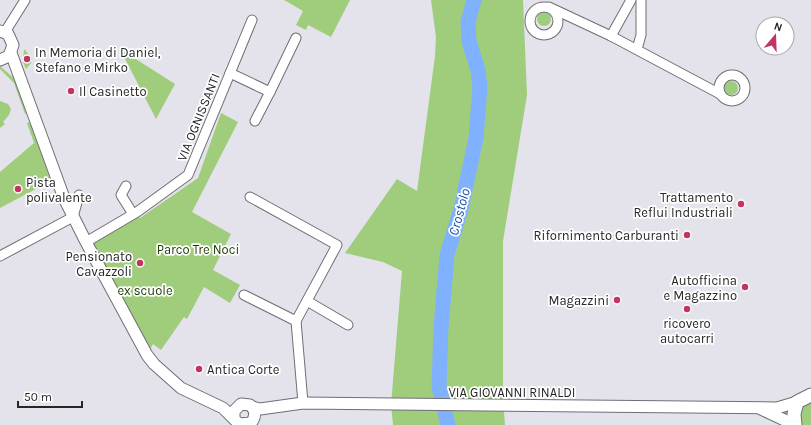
<svg xmlns="http://www.w3.org/2000/svg" width="811" height="425" font-family="Karla,sans-serif">
<style>
.green{fill:#9fcd7c}
.lines{fill:none;stroke-linecap:round;stroke-linejoin:round}
.river{stroke:#80b1ff;stroke-width:15}
.minor-casing{stroke:#6f6e75;stroke-width:11}
.tertiary-casing{stroke:#6f6e75;stroke-width:13}
.secondary-casing{stroke:#6f6e75;stroke-width:15}
.minor{stroke:#fff;stroke-width:9}
.tertiary{stroke:#fff;stroke-width:11}
.secondary{stroke:#fff;stroke-width:13}
.poi-dot{fill:#c33561;stroke:#fff;stroke-width:1.5}
.labels{text-anchor:middle;stroke-width:3.5;stroke-linejoin:round;paint-order:stroke}
.poi-label{font-size:13px;fill:#262528;stroke:#fff;text-anchor:end}
.street-label{font-size:13px;fill:#262528;stroke:#fff}
.park-label{font-size:13px;fill:#1e3c00;stroke:#fff}
.water-label{font-size:14px;font-style:italic;fill:#164fa9;stroke:#fff}
</style>
<rect width="100%" height="100%" fill="#e4e2eb"/>
<!-- green -->
<g class="green">
<polygon points="284,0 350,0 331,37 308,25 306,30 296,25 303,11"/>
<polygon points="431,0 523,0 527,95 503,241 503,399 505,425 393,425 391,405 402,271 383,262 345,253 397,179 417,191 435,56 436,37"/>
<circle cx="544" cy="19" r="7"/>
<polygon points="24,49 32,58 31,63 26,69 23,62"/>
<polygon points="120,49 175,84 156,119"/>
<polygon points="0,66 16,80 26,113 25,114 14,83 0,69"/>
<circle cx="731" cy="88" r="7"/>
<polygon points="0,101 8,104 11,109 9,115 3,122 5,124 0,128"/>
<polygon points="221,113 238,122 192,212 231,234 213,270 240,285 230,303 204,287 187,319 184,317 161,350 153,344 147,355 86,242 137,212 140,218 198,178"/>
<polygon points="30,122 51,181 0,208 0,172 34,143 27,123"/>
<polygon points="811,395 811,425 795,425 755,406 777,408"/>
</g>
<g class="lines">
<!-- river -->
<polyline class="river" points="448,425 439,387 441,327 447,255 461,209 476,138 480,87 478,70 469,41 468,22 474,0"/>
<!-- minor casing -->
<g class="minor-casing">
<g id="minor">
<circle cx="544" cy="21" r="14"/>
<polyline points="549,7 611,36 720,94"/>
<polyline points="5,32 25,0"/>
<polyline points="611,36 631,0"/>
<polyline points="637,49 641,35 641,0"/>
<polyline points="230,73 270,92 296,38"/>
<circle cx="732" cy="88" r="13"/>
<polyline points="255,121 270,92"/>
<polyline points="126,186 121,195 133,214"/>
<polyline points="250,197 337,245 296,321"/>
<polyline points="86,242 137,212 188,175 252,20"/>
<polyline points="0,256 73,217 79,195"/>
<polyline points="244,295 296,321 303,403"/>
<polyline points="307,301 348,325"/>
</g>
</g>
<!-- tertiary casing -->
<g class="tertiary-casing">
<g id="tertiary">
<polyline points="0,31 8,34 13,45 9,56 0,60"/>
<path d="M 11,53 L 64,198 L 86,242 L 147,355 L 154,364 L 181,388 L 223,408 L 239,424 L 251,423 C 256,417 256,410 250,405 L 241,404 L 234,411 L 234,418"/>
<polyline points="252,407 260,409 303,403 777,408 797,402"/>
<polyline points="761,409 795,425"/>
</g>
</g>
<!-- secondary casing -->
<g class="secondary-casing">
<polyline id="secondary" points="795,425 794,414 797,402 811,395"/>
</g>
<!-- minor -->
<use href="#minor" class="minor"/>
<!-- tertiary -->
<use href="#tertiary" class="tertiary"/>
<!-- secondary -->
<use href="#secondary" class="secondary"/>
</g>
<!-- markers -->
<g class="poi-dot">
<circle cx="27" cy="59" r="4"/>
<circle cx="71" cy="91" r="4"/>
<circle cx="18" cy="189" r="4"/>
<circle cx="741" cy="204" r="4"/>
<circle cx="687" cy="235" r="4"/>
<circle cx="140" cy="263" r="4"/>
<circle cx="745" cy="287" r="4"/>
<circle cx="617" cy="300" r="4"/>
<circle cx="687" cy="309" r="4"/>
<circle cx="199" cy="369" r="4"/>
</g>
<g class="labels">
<!-- poi labels -->
<g class="poi-label">
<text x="35" y="57" text-anchor="start">In Memoria di Daniel,<tspan x="35" dy="15">Stefano e Mirko</tspan></text>
<text x="79" y="96" text-anchor="start">Il Casinetto</text>
<text x="26" y="187" text-anchor="start">Pista<tspan x="26" dy="15">polivalente</tspan></text>
<text x="733" y="202">Trattamento<tspan x="733" dy="15">Reflui Industriali</tspan></text>
<text x="679" y="240">Rifornimento Carburanti</text>
<text x="132" y="261">Pensionato<tspan x="132" dy="15">Cavazzoli</tspan></text>
<text x="737" y="285">Autofficina<tspan x="737" dy="15">e Magazzino</tspan></text>
<text x="609" y="305">Magazzini</text>
<text x="687" y="328" text-anchor="middle">ricovero<tspan x="687" dy="15">autocarri</tspan></text>
<text x="207" y="374" text-anchor="start">Antica Corte</text>
</g>
<!-- street labels -->
<g class="street-label">
<text transform="translate(198 117) rotate(-68)" y="5">VIA OGNISSANTI</text>
<text x="512" y="397">VIA GIOVANNI RINALDI</text>
</g>
<!-- park labels -->
<g class="park-label">
<text x="198" y="254">Parco Tre Noci</text>
<text x="145" y="295">ex scuole</text>
</g>
<!-- water labels -->
<g class="water-label">
<text transform="translate(459 212) rotate(-75)" y="5">Crostolo</text>
</g>
</g>
<!-- north arrow -->
<g transform="translate(775 36) rotate(19)"><circle r="19" fill="#ffffff" stroke="#a8a8a9"/>
<path d="M0-3L7 15L0 10L-7 15Z" fill="#c33561"/>
<text y="-6" font-size="11" font-weight="bold" text-anchor="middle" fill="#262528">N</text>
</g>
<!-- scale -->
<path d="M18 401v6h64v-6" fill="none" stroke="#262528" stroke-width="2"/>
<text x="24" y="401" font-size="12" fill="#262528" stroke="#ffffff" stroke-width="3" paint-order="stroke">50 m</text>
</svg>
